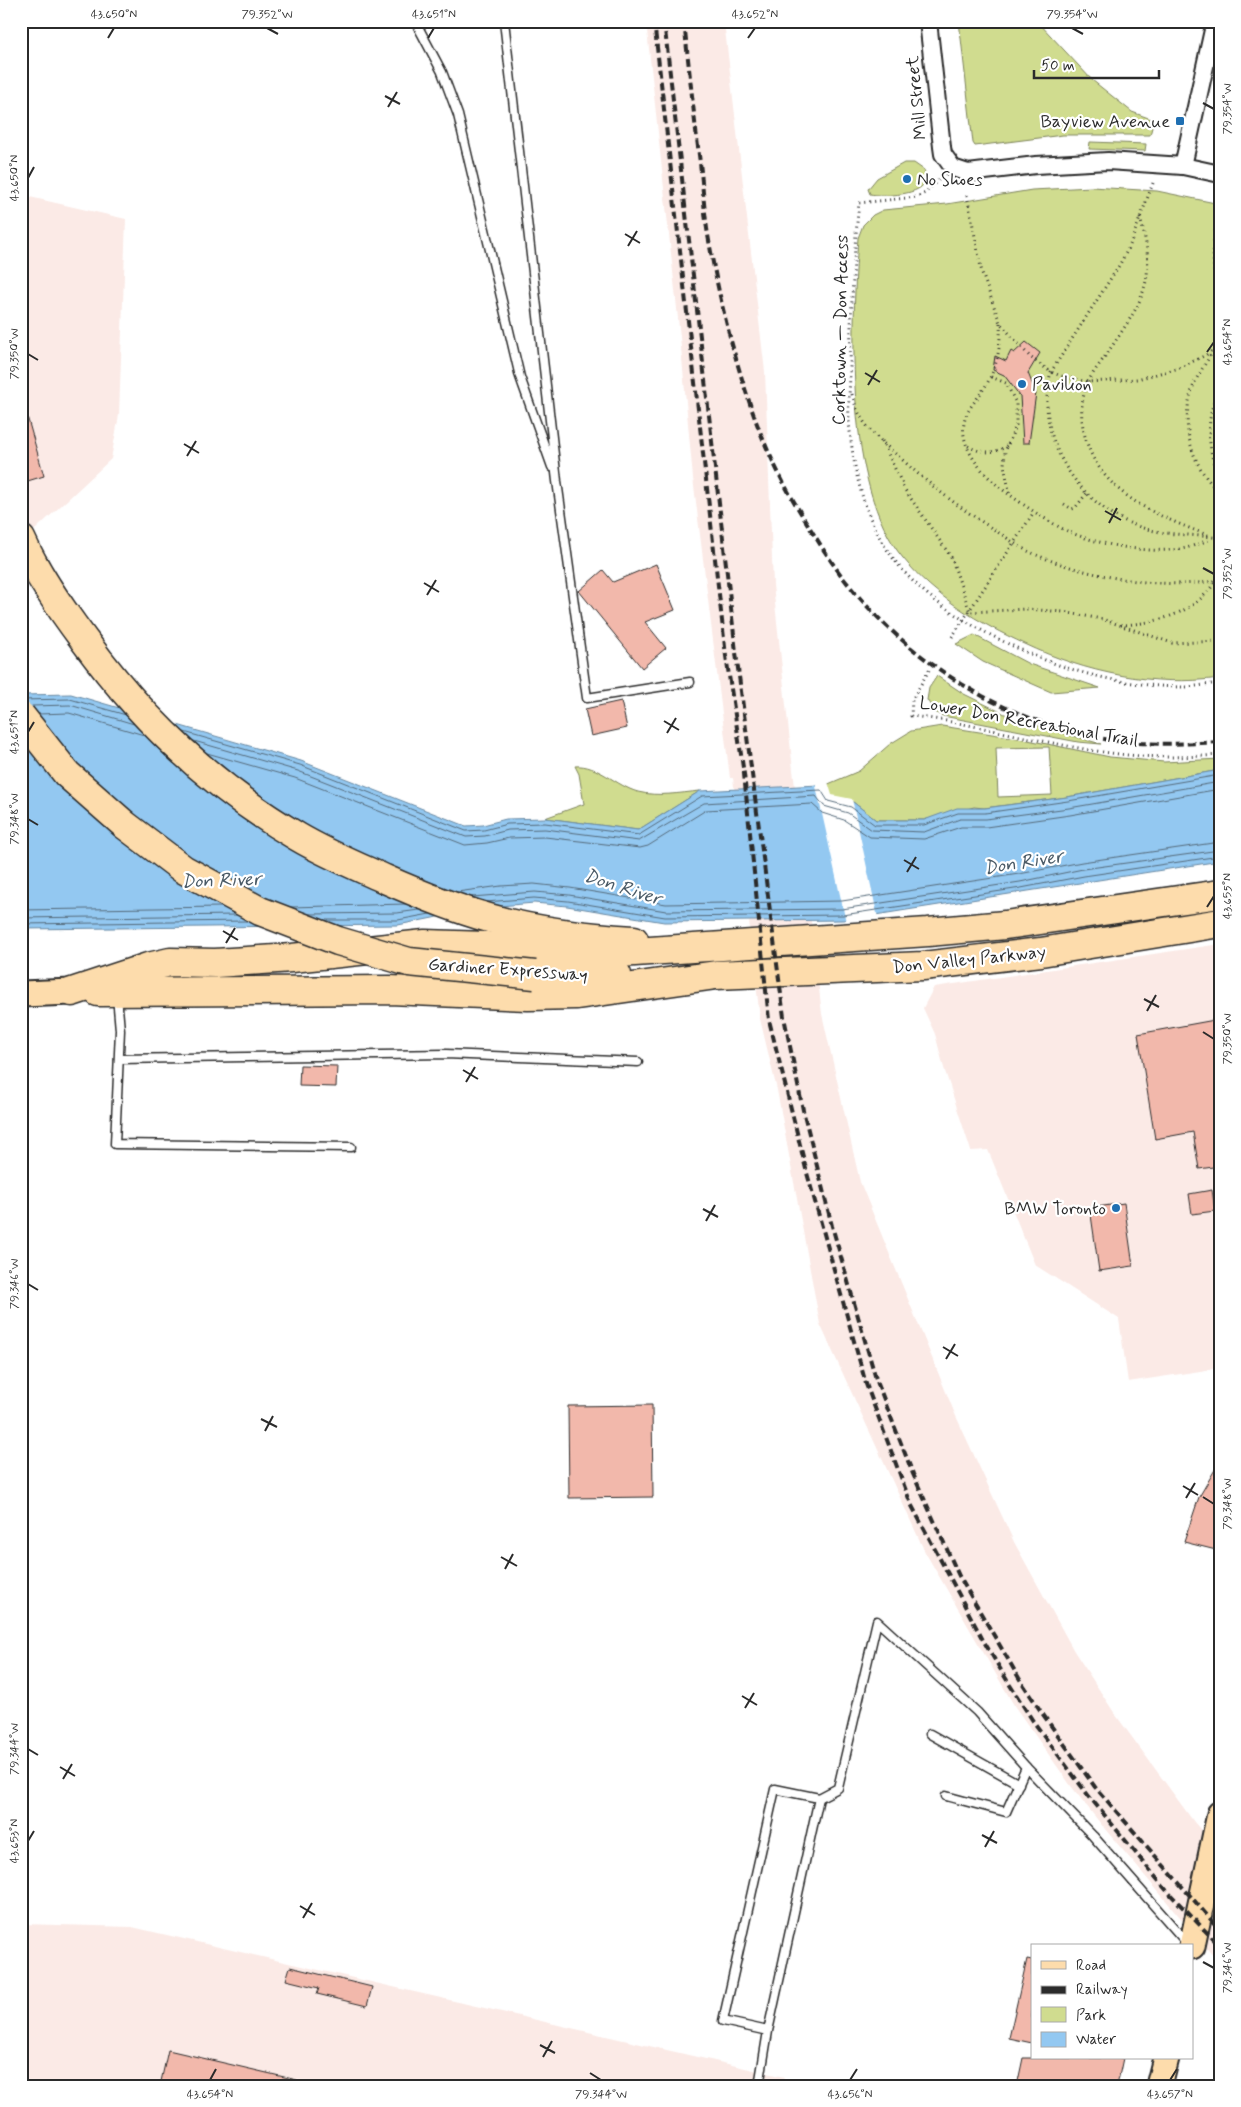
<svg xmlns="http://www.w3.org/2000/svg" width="1241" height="2107" font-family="Mynerve,sans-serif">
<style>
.built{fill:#fbeae6}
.green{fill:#d0dc8f;stroke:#7e845d;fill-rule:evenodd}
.water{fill:#93c8f1;stroke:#6989a2}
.pier{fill:#fff}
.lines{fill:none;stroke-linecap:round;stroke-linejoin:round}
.shore{stroke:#556a7a;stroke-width:1}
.building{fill:#f2b8ab;stroke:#2b2b2b}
.lane-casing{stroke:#2b2b2b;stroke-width:11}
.street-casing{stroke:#2b2b2b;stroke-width:20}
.primary-casing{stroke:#2b2b2b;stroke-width:29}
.highway-casing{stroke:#2b2b2b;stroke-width:31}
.path{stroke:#2b2b2b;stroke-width:3;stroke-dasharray:1 4;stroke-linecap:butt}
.lane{stroke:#fff;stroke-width:8}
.street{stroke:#fff;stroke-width:16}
.primary{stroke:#fddcac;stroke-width:25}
.highway{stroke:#fddcac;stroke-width:28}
.rail{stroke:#2b2b2b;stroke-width:4;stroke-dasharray:8 4;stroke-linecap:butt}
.highway-bridge-casing{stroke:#2b2b2b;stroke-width:31;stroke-linecap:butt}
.highway-bridge{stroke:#fddcac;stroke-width:28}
.ticks{fill:none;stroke:#2b2b2b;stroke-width:2}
.poi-dot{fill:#1f6fb2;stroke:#fff;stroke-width:2}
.labels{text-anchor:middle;stroke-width:4.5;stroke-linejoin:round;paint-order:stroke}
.street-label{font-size:18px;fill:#2b2b2b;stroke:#fff}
.poi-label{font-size:18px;fill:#2b2b2b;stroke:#fff;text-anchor:end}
.water-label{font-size:19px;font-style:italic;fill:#4a5a66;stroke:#fff}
.neatline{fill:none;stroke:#2b2b2b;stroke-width:2}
.ticks-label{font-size:12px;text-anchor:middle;fill:#2b2b2b}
</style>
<rect width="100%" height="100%" fill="#fff"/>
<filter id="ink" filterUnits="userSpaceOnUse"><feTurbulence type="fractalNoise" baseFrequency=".02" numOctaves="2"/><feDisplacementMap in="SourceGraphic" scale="10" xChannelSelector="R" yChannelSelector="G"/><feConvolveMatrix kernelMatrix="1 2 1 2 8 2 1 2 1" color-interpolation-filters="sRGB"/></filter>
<g filter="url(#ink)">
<!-- built -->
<g class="built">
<polygon points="646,21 724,21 765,372 773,585 793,770 822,1014 860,1182 955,1414 1014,1542 1074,1651 1115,1714 1194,1822 1220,1852 1220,1964 1104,1828 1071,1786 1015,1707 925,1552 820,1324 777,1090 760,1019 733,778 730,778 693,478 680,337"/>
<polygon points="21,195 126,219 119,415 111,459 21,543"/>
<polygon points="1220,944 1220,1368 1128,1382 1119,1319 1035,1265 988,1150 971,1151 944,1068 935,1034 923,1008 934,987"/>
<polygon points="21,1924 132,1927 784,2077 782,2086 21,2086"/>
</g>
<!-- green -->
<g class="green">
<polygon points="959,21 1037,21 1092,80 1132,112 1154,120 1150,135 1063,135 975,146 973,143"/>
<polygon points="1090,142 1146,144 1145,151 1089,149"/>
<path d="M 904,163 L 914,163 L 924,170 C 937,196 884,197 870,194 L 868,189 L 877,178 Z"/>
<path d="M 1092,187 L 1157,191 L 1220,204 L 1220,678 C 1153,687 1086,673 1025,644 C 979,623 935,597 903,558 C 844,487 852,326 858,238 L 863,225 L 873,215 L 883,210 L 947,204 L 1032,190 Z"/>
<polygon points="974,635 1029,664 1100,688 1051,692 983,662 956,644"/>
<polygon points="937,676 964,694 1015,719 1101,744 1078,742 943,716 935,712 927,700 929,688"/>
<path d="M 942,726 L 1023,739 L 1110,757 L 1164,762 L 1220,759 L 1220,770 L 1067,797 L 984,808 L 974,807 L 924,820 L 876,820 L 853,802 L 830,797 L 826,785 L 859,771 L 890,744 L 911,731 ZM 1049,747 L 1052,795 L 998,797 L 996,748 Z"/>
<path d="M 575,766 C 598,764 616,786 638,792 C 658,797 680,793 700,791 L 638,830 L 545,818 L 584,804 L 579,774 Z"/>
</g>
<!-- water -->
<polygon class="water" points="71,694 301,761 466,826 483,825 506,819 545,818 638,830 700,791 819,785 830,797 853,802 876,820 924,820 957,808 985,808 1067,797 1220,770 1220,861 843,920 664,922 567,906 534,903 467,909 433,918 398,925 21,929 21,695"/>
<!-- pier -->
<polygon class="pier" points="815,782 828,782 832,795 852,799 878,918 846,922"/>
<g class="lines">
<!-- shore -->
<g class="shore">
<polyline points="21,700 70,699 126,715"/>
<polyline points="32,706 70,705 134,724"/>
<polyline points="38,714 69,713 144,735"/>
<polyline points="184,732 300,765 466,831 484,830 507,824 545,823 639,835 702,796 821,790 828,801 851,807 875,825 924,825 958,813 985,813 1068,801 1220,775"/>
<polyline points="194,741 298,771 466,837 485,836 508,830 545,829 639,841 704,803 816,796 824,806 848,813 872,830 924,832 960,819 986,819 1069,808 1220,782"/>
<polyline points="207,753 295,778 465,845 487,843 509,838 545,837 640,848 648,846 706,810 812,804 822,813 844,820 870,837 924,839 961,827 986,827 1070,815 1220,789"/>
<polyline points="457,892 501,886 534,884 570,888 666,904 842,901 1019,874 1082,862 1220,842"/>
<polyline points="472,897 535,892 569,895 666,911 842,909 1020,882 1083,869 1220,850"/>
<polyline points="486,902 534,898 568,901 665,917 843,915 1021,888 1084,876 1220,856"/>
<polyline points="291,907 406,904"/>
<polyline points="21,910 222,907"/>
<polyline points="310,914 397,913 419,910"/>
<polyline points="21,918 236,915"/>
<polyline points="326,920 398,920 430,914"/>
<polyline points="21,924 247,921"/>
</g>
</g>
<!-- building -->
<g class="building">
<polygon points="1026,342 1040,353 1028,373 1036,393 1029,443 1023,443 1020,396 1004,375 993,370 995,356 1006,361 1011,351 1014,353"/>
<polygon points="25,409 44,476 21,483 21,410"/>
<polygon points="656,564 675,610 645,622 666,648 642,668 579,591 603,570 613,582"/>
<polygon points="621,701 627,728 591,736 585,709"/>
<polygon points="1220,1019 1220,1166 1199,1169 1193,1132 1155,1139 1138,1034"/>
<polygon points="300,1065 337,1066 336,1087 299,1086"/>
<polygon points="1212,1190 1215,1211 1192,1214 1189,1194"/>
<polygon points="1124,1203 1133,1266 1099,1271 1090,1208"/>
<polygon points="652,1405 653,1497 569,1498 568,1406"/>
<polygon points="1220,1461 1220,1551 1184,1542 1199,1497"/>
<polygon points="1027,1959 1032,1960 1032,2043 1009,2038"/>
<polygon points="290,1967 372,1987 367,2006 317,1994 319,1988 286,1980"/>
<polygon points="168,2050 297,2080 296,2086 160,2086"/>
<polygon points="1023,2058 1123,2058 1117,2086 1017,2086"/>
</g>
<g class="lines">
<!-- lane casing -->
<g class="lane-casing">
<g id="lane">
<polyline points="415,21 442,72 458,115 520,377 552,467"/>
<polyline points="504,21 557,481 587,698 690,682"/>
<polyline points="117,996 120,1030 115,1144 351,1147"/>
<polyline points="119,1059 446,1054 638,1062"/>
<polyline points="930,1734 1019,1784"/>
<polyline points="1026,1767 1093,1836 1187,1943"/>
<polyline points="819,1798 838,1788 877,1621 977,1712 1026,1767 1006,1812 946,1796"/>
<polyline points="759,2086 768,2031 819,1798 775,1789 723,2021 768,2031"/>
</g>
</g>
<!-- street casing -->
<g class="street-casing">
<g id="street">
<polyline points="928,21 942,147 943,154 953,168 968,173 1036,165 1108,161 1183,166 1220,174"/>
<polyline points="1183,166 1215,21"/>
</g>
</g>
<!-- primary casing -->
<g class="primary-casing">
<g id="primary">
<polyline points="21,994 72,992"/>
<polyline points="1192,1946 1220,1814"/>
<polyline points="1159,2086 1166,2058"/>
</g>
</g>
<!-- highway casing -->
<g class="highway-casing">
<g id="highway">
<path d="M 21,539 C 37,575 61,609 84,640 C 142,720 213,787 298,837 C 325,853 356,866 385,879 C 419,894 453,908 489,918 C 535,931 586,937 634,940"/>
<polyline points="535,975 617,975"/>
<polyline points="72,992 148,967 170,962 215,963 292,958 425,944 486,946 551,954 591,955 928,932 1005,925 1220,894"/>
<polyline points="98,992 390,990 528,996 577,995 716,975 923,966 1041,952 1220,923"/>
</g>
</g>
<!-- path -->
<g class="path">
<path d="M 942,176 L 925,193 L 917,197 L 859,203 C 853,258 851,313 850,369 C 850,386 848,404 849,421 C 859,543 906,596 1015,647 C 1067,672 1124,686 1182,687 C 1195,687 1208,684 1220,683"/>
<path d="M 1153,183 L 1130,245 L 1120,264 L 1051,372 C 1033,436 1077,504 1137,526 C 1164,536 1192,534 1220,538"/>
<polyline points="967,195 982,273 1000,323 1030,357 1051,372 1061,376 1088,382 1137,379 1179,368 1206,355 1220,344"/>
<path d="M 1220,211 C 1211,239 1211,272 1220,298"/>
<path d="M 1140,218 C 1159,283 1141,303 1106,355 C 1100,364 1092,373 1088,383 C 1081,398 1080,416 1084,432 C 1097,493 1157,516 1210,536"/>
<path d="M 1000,323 C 1001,348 997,369 983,390 C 978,398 970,406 966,416 C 954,447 988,480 1010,495"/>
<path d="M 1220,338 L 1217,345 C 1210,357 1201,369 1195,382 C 1178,421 1190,465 1220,493"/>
<path d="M 991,377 L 1006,383 L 1016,403 L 1016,425 L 1005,452 L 1004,465 L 1010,495 C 1028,508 1046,520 1065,530 C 1097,545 1151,555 1186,548 C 1194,546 1203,542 1211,539"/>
<path d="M 1220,389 C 1203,418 1209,454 1220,484"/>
<path d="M 852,394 C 860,428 882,441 907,464 C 937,491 970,515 1004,536 C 1013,542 1021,548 1030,552 C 1082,576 1163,591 1220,580"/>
<polyline points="882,441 905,490 951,557 970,612 1028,609 1063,612 1102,619 1172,643 1220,641"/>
<path d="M 968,446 C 982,454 995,454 1008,445"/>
<polyline points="1064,504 1072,509 1075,508 1087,493"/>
<path d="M 1121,625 C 1161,623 1200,612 1220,574"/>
<polyline points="952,637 1034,512"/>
<path d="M 929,670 L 912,700 L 911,716 C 984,724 1055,748 1128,755 C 1159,758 1189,757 1220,755"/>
</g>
<!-- lane -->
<use href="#lane" class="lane"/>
<!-- street -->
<use href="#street" class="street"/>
<!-- primary -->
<use href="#primary" class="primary"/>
<!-- highway -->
<use href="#highway" class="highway"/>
<!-- rail -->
<g class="rail">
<polyline points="654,21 726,656 744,774 769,1020 807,1173 866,1384 911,1504 983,1640 1008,1682 1033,1721 1088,1795 1167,1891 1220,1946"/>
<polyline points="664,21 737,661 784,1017 803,1110 832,1226 876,1379 913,1474 959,1576 1019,1678 1042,1713 1095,1787 1220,1930"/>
<path d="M 684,21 C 689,69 694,116 700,163 C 703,187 704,211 708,235 C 717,289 731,346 748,398 C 762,442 782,484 807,523 C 821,546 835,569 853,590 C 919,669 1015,727 1118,741 C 1151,745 1186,744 1220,742"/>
</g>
<!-- highway-bridge casing -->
<g class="highway-bridge-casing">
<polyline id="highway-bridge" points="21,716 67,774 125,825 183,869 260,911 338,941 409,962 535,975"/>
</g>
<!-- highway-bridge -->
<use href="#highway-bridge" class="highway-bridge"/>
</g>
</g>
<!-- ticks -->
<path class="ticks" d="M 267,28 L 278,34M 1072,28 L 1083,34M 108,38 L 114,28M 428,38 L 434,28M 748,38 L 755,28M 385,96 L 400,104M 1203,103 L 1214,109M 388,107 L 397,92M 28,178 L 34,167M 625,234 L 640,243M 628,246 L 637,231M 1207,352 L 1214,342M 28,354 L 38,360M 865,373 L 880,382M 868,385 L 877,370M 184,444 L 199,453M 187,456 L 196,441M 1105,511 L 1121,520M 1109,523 L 1117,508M 1203,568 L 1214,574M 424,583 L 439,592M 427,595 L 436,580M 664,721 L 679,730M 28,732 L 34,722M 667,733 L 676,718M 28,819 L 38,825M 904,860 L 919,869M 907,872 L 916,857M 1207,907 L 1214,896M 223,931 L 238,940M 226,943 L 235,928M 1144,999 L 1159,1007M 1147,1011 L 1156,995M 1203,1032 L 1214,1039M 463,1070 L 478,1079M 466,1082 L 475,1067M 703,1209 L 718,1217M 706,1221 L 715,1205M 28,1284 L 38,1290M 943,1347 L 958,1356M 946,1359 L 955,1344M 261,1419 L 277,1427M 265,1431 L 273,1416M 1183,1486 L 1198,1495M 1203,1497 L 1214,1504M 1186,1498 L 1195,1483M 501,1557 L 517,1566M 505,1569 L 513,1554M 742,1696 L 757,1705M 745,1708 L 754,1693M 28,1749 L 38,1755M 60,1767 L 75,1776M 63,1779 L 72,1764M 982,1835 L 997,1843M 28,1841 L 34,1831M 985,1847 L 994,1831M 300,1906 L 315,1915M 303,1918 L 312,1903M 1203,1962 L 1214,1968M 540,2045 L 555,2053M 543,2057 L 552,2041M 590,2073 L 601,2080M 210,2080 L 216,2069M 850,2080 L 857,2069M 1170,2080 L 1177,2069"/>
<!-- markers -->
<g class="poi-dot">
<rect x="1175" y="116" width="10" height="10" rx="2.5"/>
<circle cx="907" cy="179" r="5"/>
<circle cx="1022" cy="384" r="5"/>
<circle cx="1116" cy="1208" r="5"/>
</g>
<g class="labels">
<!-- street labels -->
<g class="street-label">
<text transform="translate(916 98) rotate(-96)" y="6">Mill Street</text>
<text transform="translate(840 330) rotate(-89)" y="6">Corktown — Don Access</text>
<text transform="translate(1029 721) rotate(10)" y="6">Lower Don Recreational Trail</text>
<text transform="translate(969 959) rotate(-6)" y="6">Don Valley Parkway</text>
<text transform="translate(508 969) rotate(4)" y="6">Gardiner Expressway</text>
</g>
<!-- poi labels -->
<g class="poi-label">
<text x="1170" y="127">Bayview Avenue</text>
<text x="917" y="185" text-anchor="start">No Shoes</text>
<text x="1032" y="390" text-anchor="start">Pavilion</text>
<text x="1106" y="1214">BMW Toronto</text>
</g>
<!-- water labels -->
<g class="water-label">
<text transform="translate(1023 861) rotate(-9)" y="7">Don River</text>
<text transform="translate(221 879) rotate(-2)" y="7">Don River</text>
<text transform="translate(623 886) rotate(18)" y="7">Don River</text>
</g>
</g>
<!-- margin -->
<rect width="1241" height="2107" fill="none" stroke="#fff" stroke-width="55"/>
<!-- legend -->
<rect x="1031" y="1944" width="162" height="115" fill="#ffffff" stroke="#aaaaaa"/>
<rect x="1041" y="1961" width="25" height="8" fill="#fddcac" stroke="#aaaaaa"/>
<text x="1076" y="1970" font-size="15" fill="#2b2b2b">Road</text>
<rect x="1041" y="1986" width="25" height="8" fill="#2b2b2b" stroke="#aaaaaa"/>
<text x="1076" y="1994" font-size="15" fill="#2b2b2b">Railway</text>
<rect x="1041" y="2007" width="25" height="15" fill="#d0dc8f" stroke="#aaaaaa"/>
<text x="1076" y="2020" font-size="15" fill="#2b2b2b">Park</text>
<rect x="1041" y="2032" width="25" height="15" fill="#93c8f1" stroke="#aaaaaa"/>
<text x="1076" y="2044" font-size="15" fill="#2b2b2b">Water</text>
<!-- scale -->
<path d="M1034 70v8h125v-8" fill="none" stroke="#2b2b2b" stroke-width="2.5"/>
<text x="1041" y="70" font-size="15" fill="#2b2b2b" stroke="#ffffff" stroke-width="4" paint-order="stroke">50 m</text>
<rect x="28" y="28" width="1186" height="2052" class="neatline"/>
<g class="ticks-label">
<text x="114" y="18">43.650°N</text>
<text x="267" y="18">79.352°W</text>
<text x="434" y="18">43.651°N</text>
<text x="755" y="18">43.652°N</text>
<text x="1072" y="18">79.354°W</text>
<text transform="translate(1227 109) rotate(-90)" y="4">79.354°W</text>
<text transform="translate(14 178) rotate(-90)" y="4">43.650°N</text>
<text transform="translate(1227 342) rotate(-90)" y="4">43.654°N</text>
<text transform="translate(14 354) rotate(-90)" y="4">79.350°W</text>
<text transform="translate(1227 574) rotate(-90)" y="4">79.352°W</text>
<text transform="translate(14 732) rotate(-90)" y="4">43.651°N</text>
<text transform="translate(14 819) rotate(-90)" y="4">79.348°W</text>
<text transform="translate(1227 896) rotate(-90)" y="4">43.655°N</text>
<text transform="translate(1227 1039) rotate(-90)" y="4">79.350°W</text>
<text transform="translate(14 1284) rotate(-90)" y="4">79.346°W</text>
<text transform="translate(1227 1504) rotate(-90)" y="4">79.348°W</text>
<text transform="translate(14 1749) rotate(-90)" y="4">79.344°W</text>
<text transform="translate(14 1841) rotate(-90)" y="4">43.653°N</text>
<text transform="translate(1227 1968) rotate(-90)" y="4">79.346°W</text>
<text x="210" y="2098">43.654°N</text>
<text x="601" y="2098">79.344°W</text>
<text x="850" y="2098">43.656°N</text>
<text x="1170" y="2098">43.657°N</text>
</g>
</svg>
